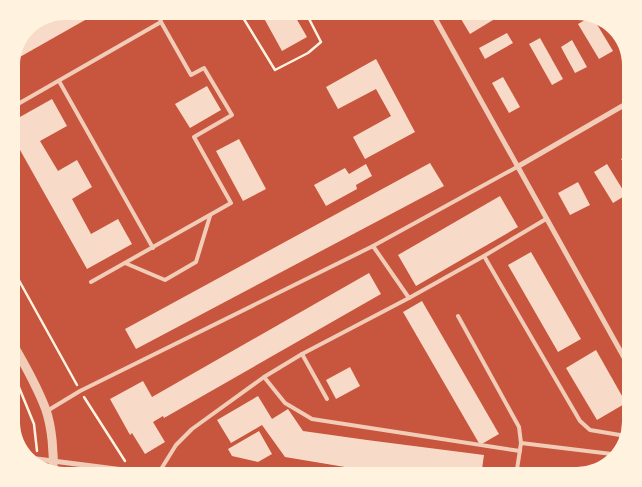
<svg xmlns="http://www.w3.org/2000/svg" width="642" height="487" font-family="'Fira Sans Condensed',sans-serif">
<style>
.building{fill:#f7dbc8}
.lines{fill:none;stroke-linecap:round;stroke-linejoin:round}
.path{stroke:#fff3e0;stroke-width:2.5}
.service{stroke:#f1ccb7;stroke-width:4}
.minor{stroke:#f1ccb7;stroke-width:5}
.tertiary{stroke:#f1ccb7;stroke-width:9}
</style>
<rect width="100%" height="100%" fill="#c8553d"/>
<!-- building -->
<g class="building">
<polygon points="65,11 101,11 11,62 29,25"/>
<polygon points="260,11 284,11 286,14 292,11 307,37 282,51"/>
<polygon points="474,11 487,11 493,20 470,34 461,19"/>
<polygon points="592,16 613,51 599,59 578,24"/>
<polygon points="507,33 513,43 485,59 479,48"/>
<polygon points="540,38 563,79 552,85 529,44"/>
<polygon points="572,40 587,67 575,73 561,47"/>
<polygon points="376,59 415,132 365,159 353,137 391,116 376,89 338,109 326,87"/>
<polygon points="503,77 520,107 509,113 492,83"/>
<polygon points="207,86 221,110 190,128 175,104"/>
<polygon points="52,99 67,126 40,141 58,171 77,160 92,187 72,199 91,234 118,219 132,244 87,269 11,134 11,122"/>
<polygon points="239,139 266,189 243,201 216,151"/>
<polygon points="631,153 631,175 621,159"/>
<polygon points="430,163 444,186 136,349 125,329"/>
<polygon points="366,164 372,176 356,185 357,189 326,206 314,185 345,168 349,174"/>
<polygon points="607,164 626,195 613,203 594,172"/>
<polygon points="578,182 590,205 570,215 558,193"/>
<polygon points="500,196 518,227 416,286 398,255"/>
<polygon points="531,252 581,339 558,352 508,265"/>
<polygon points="631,258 631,277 623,263"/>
<polygon points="369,273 381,294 164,418 163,416 153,422 165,442 145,454 132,433 130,435 110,399 143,381 152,397"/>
<polygon points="422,301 499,434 480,445 403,312"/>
<polygon points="596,350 626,403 597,420 566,368"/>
<polygon points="350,367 360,386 336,399 326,380"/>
<polygon points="258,396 272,419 288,409 303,431 367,440 484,455 481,476 410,476 363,470 285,457 262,425 231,443 217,420"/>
<polygon points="259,431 272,454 258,462 232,456 228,449"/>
<polygon points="525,469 578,474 578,475 524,476"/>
</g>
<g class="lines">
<!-- path -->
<g class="path">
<polyline points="196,11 197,13 199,11"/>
<polyline points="239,11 275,70 308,53 321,42 305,11"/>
<polyline points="11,266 77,385"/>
<polyline points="11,372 16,380 34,424 37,451"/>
<polyline points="84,397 125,461"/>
</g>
<!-- service -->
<g class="service">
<polyline points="59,81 153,248"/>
<polyline points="11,108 161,22 157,11"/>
<polyline points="546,219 484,256 580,421 590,430 626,436"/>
<polyline points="373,246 517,167"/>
<polyline points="125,263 165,280 196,262 210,216"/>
<polyline points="91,282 231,203 194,137 232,115 204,68 191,75 161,22"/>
<polyline points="409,298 484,256"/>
<polyline points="458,316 519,427 521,443"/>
<polyline points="302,354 327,399"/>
<polyline points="264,377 285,403 312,419 520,451"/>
<polyline points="47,411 80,391 373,246 409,298 302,354 264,377 192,429 176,445 158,474"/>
<polyline points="516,476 521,443 620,455"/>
</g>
<!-- minor -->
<g class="minor">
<polyline points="431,11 631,370"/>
<polyline points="517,167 631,101"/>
<polyline points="29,458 171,476"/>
</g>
<!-- tertiary -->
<path class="tertiary" d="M 11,341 C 24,363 37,386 46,410 C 52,428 54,453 53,472"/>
</g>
<!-- crop -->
<path d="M0 0H642V487H0ZM65 20H577A45 45 0 0 1 622 65V422A45 45 0 0 1 577 467H65A45 45 0 0 1 20 422V65A45 45 0 0 1 65 20Z" fill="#fff3e0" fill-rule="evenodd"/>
</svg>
